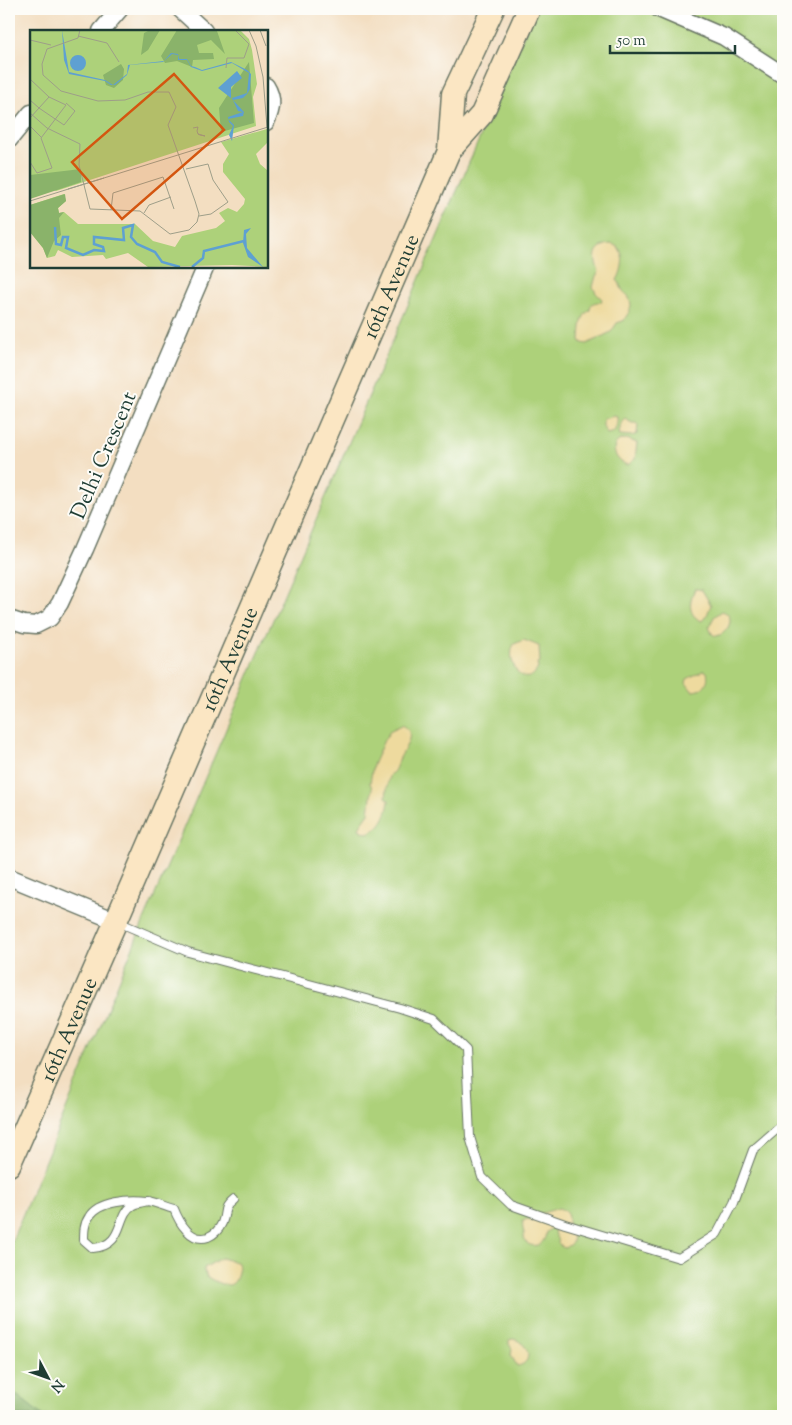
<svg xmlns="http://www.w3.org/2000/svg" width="792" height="1425" font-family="'Sorts Mill Goudy',serif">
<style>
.green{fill:#add17a;stroke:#668757}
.forest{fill:#8ab36a;stroke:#54784f}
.sand{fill:#eeda9e;stroke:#868c69}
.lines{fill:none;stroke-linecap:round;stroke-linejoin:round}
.lane-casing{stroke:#697565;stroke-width:10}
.street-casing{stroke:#697565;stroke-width:19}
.secondary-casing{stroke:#697565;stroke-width:25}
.lane{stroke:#fff;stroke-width:8}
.street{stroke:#fff;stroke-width:16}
.secondary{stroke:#fbe6c3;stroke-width:22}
.labels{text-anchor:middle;stroke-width:4;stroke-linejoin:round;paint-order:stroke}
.street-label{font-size:21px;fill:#1f3d34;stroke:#fdfcf7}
.inset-river{fill:none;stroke:#5ea0d2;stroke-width:2.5}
.inset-road{fill:none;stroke:#9e9e89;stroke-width:1}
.view{fill:#d45610;fill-opacity:0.15;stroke:#d45610;stroke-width:2.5}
.inset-edge{fill:none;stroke:#1f3d34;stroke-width:2.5}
</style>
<rect width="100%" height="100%" fill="#fdfcf7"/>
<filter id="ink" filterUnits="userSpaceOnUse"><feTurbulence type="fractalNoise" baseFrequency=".02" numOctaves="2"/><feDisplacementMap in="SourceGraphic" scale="10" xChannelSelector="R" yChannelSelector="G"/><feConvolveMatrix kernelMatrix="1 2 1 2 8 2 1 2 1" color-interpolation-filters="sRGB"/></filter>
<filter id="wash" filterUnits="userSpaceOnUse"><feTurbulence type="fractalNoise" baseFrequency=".0096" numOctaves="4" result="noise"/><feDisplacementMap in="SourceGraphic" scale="20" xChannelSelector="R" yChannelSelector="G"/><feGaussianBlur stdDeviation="1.12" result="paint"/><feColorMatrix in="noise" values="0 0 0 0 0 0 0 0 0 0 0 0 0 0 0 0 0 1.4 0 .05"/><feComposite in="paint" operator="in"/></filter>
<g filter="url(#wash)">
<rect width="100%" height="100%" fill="#f3dec1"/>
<!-- green -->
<polygon class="green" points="535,9 783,9 783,1416 9,1416 9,1248 142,925"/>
<!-- forest -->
<polygon class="forest" points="9,1389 43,1416 9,1416"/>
<!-- sand -->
<g class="sand">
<path d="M 610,244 C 628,246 623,271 617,280 C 621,284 620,287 623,291 C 627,296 627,293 629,298 C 634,307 628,314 623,321 L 617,323 L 611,332 L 587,344 L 582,343 L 580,340 C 581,329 580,316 590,310 C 590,303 594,302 601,302 L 602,299 L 596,293 L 593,287 L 596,276 L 599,272 C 594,259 592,247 610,244 Z"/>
<path d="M 614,416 L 617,417 C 618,423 616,427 614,432 L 607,434 L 603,427 L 603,419 Z"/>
<path d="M 625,419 L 632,423 L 636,423 L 638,425 L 637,434 L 632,436 L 620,435 L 619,432 C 621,427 620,422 625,419 Z"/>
<path d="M 627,439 L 637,443 L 635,459 L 628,465 C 613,462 607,439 627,439 Z"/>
<path d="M 695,589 L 698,589 L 702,590 L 711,605 L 707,615 L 702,621 C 687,616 689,600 695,589 Z"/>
<path d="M 722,611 C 738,616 727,635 716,636 L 712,634 L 709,627 L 714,617 Z"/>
<path d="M 524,640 L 539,646 L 540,662 L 537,663 L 538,668 C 526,693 504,662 514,644 Z"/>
<path d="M 704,670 L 707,672 C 710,682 703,691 692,691 L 686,683 L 687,679 Z"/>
<path d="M 402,725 C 418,732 404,749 399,760 C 397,763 396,768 394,771 C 390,776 391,771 389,777 C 387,783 387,791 386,797 L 389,800 C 388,814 380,831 366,833 L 359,829 L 361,824 L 369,813 L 372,788 L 370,783 L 373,765 L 384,740 L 391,730 Z"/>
<path d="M 559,1208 C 574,1214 564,1223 571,1232 L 573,1232 L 572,1243 L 565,1248 C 556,1246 559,1239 554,1233 L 555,1231 L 552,1228 L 546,1232 C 545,1249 527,1249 524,1238 C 524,1236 525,1235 524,1233 C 523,1228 522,1227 523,1221 L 527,1219 L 531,1220 L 539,1214 Z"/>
<path d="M 221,1258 L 236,1262 L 239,1267 C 238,1271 237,1280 233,1283 C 227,1289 212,1280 206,1276 L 206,1273 L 204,1272 L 204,1268 Z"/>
<path d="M 512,1339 C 514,1339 518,1340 520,1342 C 530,1348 532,1364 517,1366 L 511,1355 L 512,1349 L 509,1344 L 509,1340 Z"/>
</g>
</g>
<g filter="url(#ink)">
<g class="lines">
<!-- lane casing -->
<g class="lane-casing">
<g id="lane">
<polyline points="118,922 188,952 400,1008 434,1019 466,1050 470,1137 482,1177 511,1205 565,1224 679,1258 717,1234 734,1202 753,1150 783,1124"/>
<path d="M 149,1201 C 144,1202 138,1203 133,1205 C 115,1215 126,1245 93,1248 L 84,1240 C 84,1232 84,1224 89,1217 C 98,1201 131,1199 147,1201 C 156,1202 165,1207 174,1209 C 179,1222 191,1243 208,1237 C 215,1234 219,1230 222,1223 C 227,1211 221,1209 233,1199"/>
</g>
</g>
<!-- street casing -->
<g class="street-casing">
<g id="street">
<polyline points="180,9 204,31"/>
<polyline points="659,9 724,37 783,75"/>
<polyline points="101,31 120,9"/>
<path d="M 266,86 C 274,99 272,109 266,122"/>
<polyline points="9,140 31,113"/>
<polyline points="9,619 24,624 36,625 50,618 60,603 85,549 206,266"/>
<polyline points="9,877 116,921"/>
</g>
</g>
<!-- secondary casing -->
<g class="secondary-casing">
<g id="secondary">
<polyline points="449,151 453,94 493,9"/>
<path id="s1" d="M 9,1165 L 116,921 L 449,151 L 482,114 L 529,9"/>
</g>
</g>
<!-- lane -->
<use href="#lane" class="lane"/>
<!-- street -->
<use href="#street" class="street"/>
<!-- secondary -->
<use href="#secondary" class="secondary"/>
</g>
</g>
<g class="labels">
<!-- street labels -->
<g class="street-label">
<text dy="7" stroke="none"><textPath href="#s1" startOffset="958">16th Avenue</textPath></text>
<text transform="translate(103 455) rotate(-67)" y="7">Delhi Crescent</text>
<text dy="7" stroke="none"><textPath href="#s1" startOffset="552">16th Avenue</textPath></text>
<text dy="7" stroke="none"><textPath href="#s1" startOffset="148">16th Avenue</textPath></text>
</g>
</g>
<!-- overview -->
<g transform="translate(30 30)">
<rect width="238" height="238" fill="#f3dec1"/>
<path d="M 0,0 L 210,0 L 219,9 L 222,20 L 227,54 L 223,67 L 226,96 L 26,161 L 7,152 L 0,153 ZM 237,99 L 237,113 L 226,124 L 230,134 L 237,140 L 237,237 L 202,235 L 118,237 L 98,223 L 76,229 L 73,225 L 42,227 L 28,220 L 25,226 L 17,228 L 13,218 L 0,202 L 0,175 L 34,164 L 36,171 L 28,178 L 29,183 L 34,182 L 48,194 L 105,194 L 123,211 L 145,217 L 152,206 L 186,198 L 195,191 L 189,183 L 198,178 L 207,182 L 214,174 L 215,169 L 193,142 L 193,134 L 199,124 L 191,112 Z" fill="#add17a"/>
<path d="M 120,0 L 130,0 L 118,20 L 111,25 L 114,3 ZM 147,0 L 187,1 L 195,24 L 181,10 L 167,15 L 169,23 L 183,23 L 184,29 L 163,30 L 162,37 L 147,31 L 135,33 L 131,26 ZM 219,32 L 224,93 L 191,102 L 189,78 ZM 91,34 L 94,39 L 93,50 L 84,58 L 76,55 L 73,45 ZM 51,139 L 51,152 L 0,169 L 0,145 ZM 35,164 L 36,171 L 28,178 L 29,183 L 34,182 L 29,188 L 31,205 L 24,211 L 17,228 L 13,218 L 0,202 L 0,175 Z" fill="#8ab36a"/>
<path d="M 32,0 L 39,42 L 75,50 L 83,55 L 97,44 L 98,35 L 134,31 L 141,23 L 148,24 L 149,29 L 157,29 L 161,36 L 165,37 L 172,40 L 201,32 L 217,40 L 221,44 L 220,59 L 217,64 L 213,68 L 203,70 L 214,82 L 213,86 L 198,89 L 204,95 L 202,111 L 199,105 L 203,96 L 199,92 L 198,87 L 213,82 L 208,81 L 202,68 L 217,63 L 219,43 L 202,33 L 172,41 L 161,37 L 157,30 L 148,30 L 148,25 L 142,24 L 133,32 L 100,35 L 97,45 L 85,55 L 81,55 L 75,51 L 39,44 L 34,30 ZM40 33a8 8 0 1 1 16 0a8 8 0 1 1-16 0ZM 207,41 L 212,48 L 201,57 L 201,68 L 188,58 ZM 221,198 L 216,204 L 217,218 L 233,237 L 218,227 L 213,213 L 214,200 Z" fill="#5ea0d2"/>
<path class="inset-river" d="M 25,197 L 26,214 L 31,215 L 33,207 L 38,207 L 36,218 L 53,225 L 64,220 L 74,221 L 73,217 L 64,214 L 64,207 L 94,210 L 93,198 L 103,195 L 101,207 L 107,214 L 125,222 L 132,232 L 150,237M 162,237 L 173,228 L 174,221 L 214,211"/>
<path class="inset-road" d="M 219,0 L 226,16 L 233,47 L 237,97M 230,0 L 236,16M 48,6 L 77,13 L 89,32M 0,10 L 21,15M 196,38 L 197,28 L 214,28 L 219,14 L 206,1M 0,49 L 19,67 L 36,75 L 11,108 L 22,138 L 7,143 L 0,132M 0,70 L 9,78 L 19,67M 0,83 L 17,98 L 50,114 L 49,135 L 60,179 L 110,181 L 140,204 L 159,200 L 167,192 L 169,184 L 165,171 L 138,95 L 146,77 L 139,62 L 118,62 L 95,70 L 68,71 L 31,61 L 13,45 L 12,34 L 17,19 L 48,8 L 50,0M 0,88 L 9,78 L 34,95 L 45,81 L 36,73M 0,96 L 11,107M 163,98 L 168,97 L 167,101 L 168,104 L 170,105 L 175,106 L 168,104M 156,139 L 178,134 L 183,150 L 198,172 L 181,184 L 169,186M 38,159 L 74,148M 0,171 L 238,97M 81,180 L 83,163 L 133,147 L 144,179M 114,183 L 119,175 L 141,167"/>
<path class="view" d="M 144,44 L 194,100 L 92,189 L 42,132 Z"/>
<rect width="238" height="238" class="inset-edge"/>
</g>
<!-- margin -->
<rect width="792" height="1425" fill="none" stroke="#fdfcf7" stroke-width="30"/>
<!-- north arrow -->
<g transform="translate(48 1378) rotate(131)" stroke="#fdfcf7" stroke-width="4" paint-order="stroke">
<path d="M0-4L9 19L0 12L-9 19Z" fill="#1f3d34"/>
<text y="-8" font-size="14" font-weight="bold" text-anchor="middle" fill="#1f3d34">N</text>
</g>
<!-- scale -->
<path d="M610 45v8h125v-8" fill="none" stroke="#1f3d34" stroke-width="2.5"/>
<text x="617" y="45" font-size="15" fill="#1f3d34" stroke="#fdfcf7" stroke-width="4" paint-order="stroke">50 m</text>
</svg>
